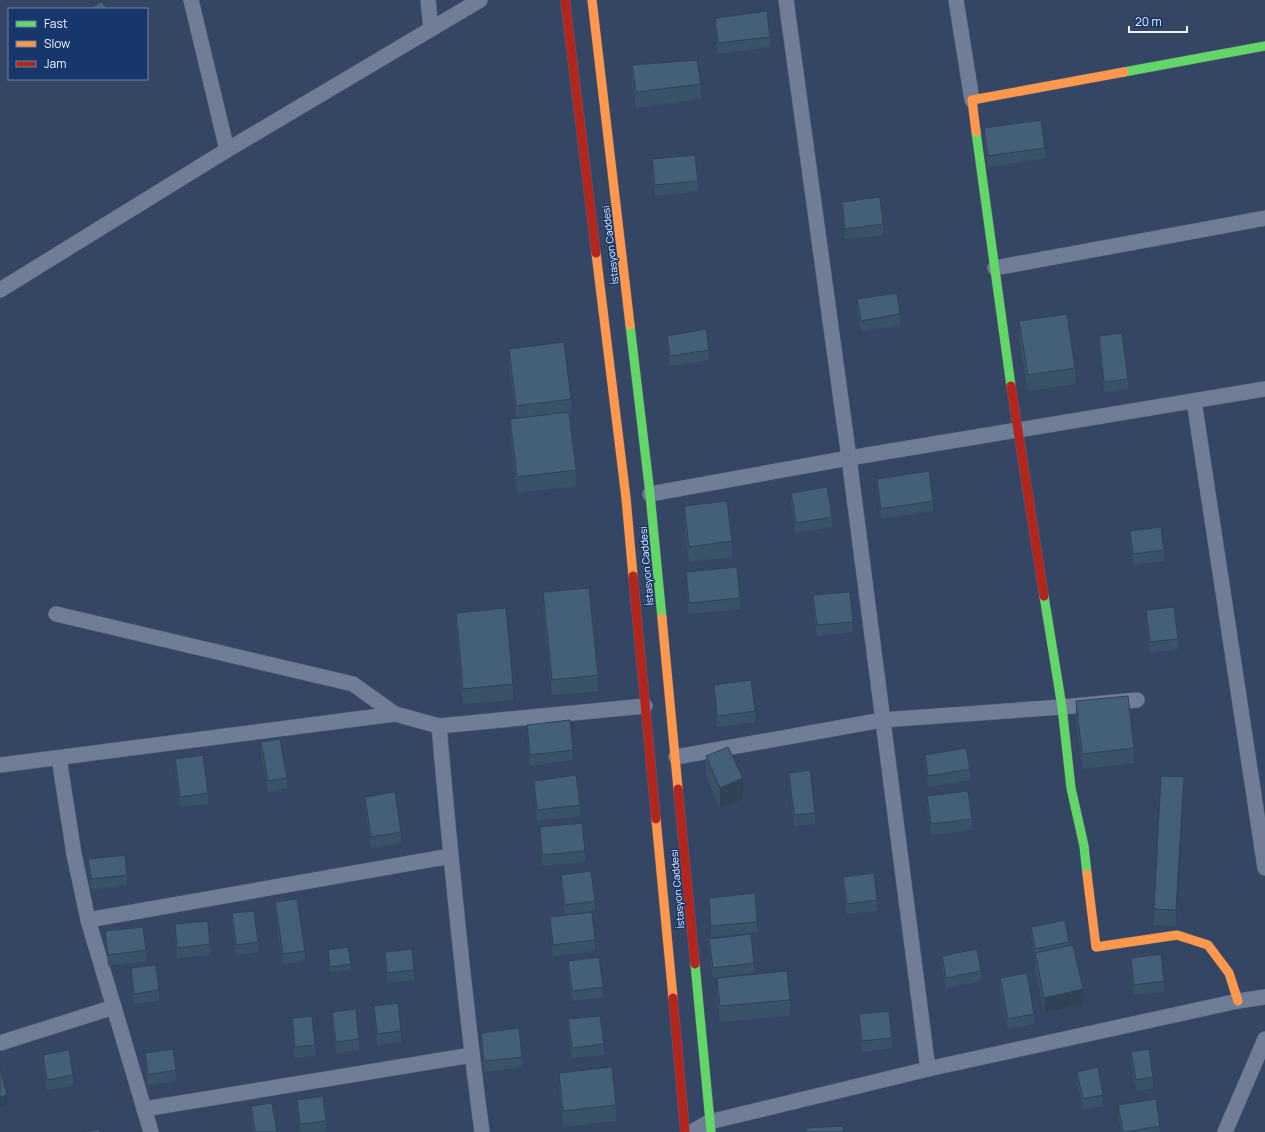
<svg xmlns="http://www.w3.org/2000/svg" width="1265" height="1132" font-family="Manrope,sans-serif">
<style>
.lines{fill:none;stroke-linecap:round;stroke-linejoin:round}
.street-casing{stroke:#566175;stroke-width:16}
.fast-casing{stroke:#566175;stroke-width:10}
.slow-casing{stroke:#566175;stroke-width:10}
.jam-casing{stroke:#566175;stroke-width:10}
.street{stroke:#707d97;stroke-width:15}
.fast{stroke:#63d668;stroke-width:9}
.slow{stroke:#ff974d;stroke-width:9}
.jam{stroke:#b3261e;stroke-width:9}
.wall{fill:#3a5267}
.shaded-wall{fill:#304254}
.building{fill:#445f78;stroke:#304254}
.labels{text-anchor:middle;stroke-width:3;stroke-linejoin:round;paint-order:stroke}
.street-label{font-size:10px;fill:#eef2f8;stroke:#17366c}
</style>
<rect width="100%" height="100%" fill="#354664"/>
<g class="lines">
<!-- street casing -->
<g class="street-casing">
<g id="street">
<polyline points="191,0 227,150"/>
<polyline points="428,0 431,29"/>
<polyline points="786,0 849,458 928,1069"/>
<polyline points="956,0 972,100"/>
<polyline points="995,268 1265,218"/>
<polyline points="0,290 227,150 480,0"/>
<polyline points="1194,401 1265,868"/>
<polyline points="650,494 849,458 1265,389"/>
<polyline points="56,614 353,684 395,714 439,726"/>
<polyline points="676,757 882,720 1062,707 1137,700"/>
<polyline points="59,758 74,854 88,920 151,1132"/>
<polyline points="0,765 395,714"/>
<polyline points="88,920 451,856"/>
<polyline points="0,1043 114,1007"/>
<polyline points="144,1109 472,1055"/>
<path d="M 482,1132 C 464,997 451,862 439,726 L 645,706"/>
<polyline points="692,1132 709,1122 928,1069 1238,1001 1265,997"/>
<polyline points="1225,1132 1265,1039"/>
</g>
</g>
<!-- fast casing -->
<g class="fast-casing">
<g id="fast">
<polyline points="1124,72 1265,46"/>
<polyline points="976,132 1011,386"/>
<polyline points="630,325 650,494 662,618"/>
<polyline points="1044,596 1062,707 1071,788 1084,846 1087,874"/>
<polyline points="695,964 711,1132"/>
</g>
</g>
<!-- slow casing -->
<g class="slow-casing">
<g id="slow">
<polyline points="592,0 630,325"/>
<polyline points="976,132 972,100 1124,72"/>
<polyline points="596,253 626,498 633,576"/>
<polyline points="662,618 678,789"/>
<polyline points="656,819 673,998"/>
<polyline points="1087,874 1096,947 1177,935 1208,945 1229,973 1238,1001"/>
</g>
</g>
<!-- jam casing -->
<g class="jam-casing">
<g id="jam">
<polyline points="565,0 596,253"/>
<polyline points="1011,386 1044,596"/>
<polyline points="633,576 656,819"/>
<polyline points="678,789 695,964"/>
<polyline points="673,998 685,1132"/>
</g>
</g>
<!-- street -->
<use href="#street" class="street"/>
<!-- fast -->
<use href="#fast" class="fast"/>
<!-- slow -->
<use href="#slow" class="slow"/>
<!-- jam -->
<use href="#jam" class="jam"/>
</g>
<!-- wall -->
<g class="wall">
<polygon points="715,18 770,37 770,47 718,54 715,28"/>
<polygon points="632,65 701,84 701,99 636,108 632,81"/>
<polygon points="984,128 1045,148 1045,158 988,167 984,138"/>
<polygon points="652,159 698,181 698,191 655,196 652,170"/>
<polygon points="842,202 883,224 883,235 845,239 842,213"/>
<polygon points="857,299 900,314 900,325 861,331 857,310"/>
<polygon points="1019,321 1075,368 1075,384 1028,391 1019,336"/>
<polygon points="667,336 709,350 709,360 670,366 667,346"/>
<polygon points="1099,336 1128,379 1128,389 1104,392 1099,347"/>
<polygon points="509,349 571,399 571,415 569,415 576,470 576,486 517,493 510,435 510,419 516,419 509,365"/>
<polygon points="877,479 933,501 933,511 881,519 877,489"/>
<polygon points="791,493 832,517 832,527 796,533 791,504"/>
<polygon points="684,506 732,541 732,557 689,562 684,521"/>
<polygon points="1130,531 1164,550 1164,561 1133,565 1130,541"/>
<polygon points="686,572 740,598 740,609 689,614 686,582"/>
<polygon points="543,592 598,675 598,691 552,695 543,608"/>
<polygon points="813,595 853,622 853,632 817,636 813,606"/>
<polygon points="1146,610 1178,639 1178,649 1150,653 1146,621"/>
<polygon points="456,613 513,684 513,700 463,704 456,629"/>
<polygon points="714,685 755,711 755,722 717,727 714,695"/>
<polygon points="1076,701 1134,748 1134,763 1082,769 1076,717"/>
<polygon points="527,725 573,750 573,760 530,766 527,736"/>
<polygon points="261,742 287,778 287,788 268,792 261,753"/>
<polygon points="925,755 970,769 970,780 928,787 925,765"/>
<polygon points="706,756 743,799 720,809 706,777"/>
<polygon points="175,759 208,793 208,804 180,807 175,769"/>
<polygon points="789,773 815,813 815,824 794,826 789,783"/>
<polygon points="534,781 580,805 580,816 537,821 534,791"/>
<polygon points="1184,793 1176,926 1154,925 1154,909"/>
<polygon points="927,796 972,819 972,830 931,835 927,806"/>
<polygon points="365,797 401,832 401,843 371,848 365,808"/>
<polygon points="540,827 585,851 585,862 542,866 540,838"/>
<polygon points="88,859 127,875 127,885 91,890 88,870"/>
<polygon points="561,875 595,901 595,911 565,915 561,885"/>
<polygon points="843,877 877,900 877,911 847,914 843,888"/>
<polygon points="709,898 757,922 757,932 711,937 709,908"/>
<polygon points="275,902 305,951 305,961 283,964 275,913"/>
<polygon points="232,913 258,942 258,952 236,955 232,924"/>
<polygon points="550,917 595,940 595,951 553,956 550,927"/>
<polygon points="175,924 210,944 210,955 177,958 175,935"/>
<polygon points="1031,927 1069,942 1069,946 1083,1004 1044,1013 1035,968 1035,958 1031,937"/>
<polygon points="105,931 146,950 146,961 108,966 105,942"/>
<polygon points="709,939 754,963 754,973 713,978 709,950"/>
<polygon points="328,950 351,964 351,969 330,972"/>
<polygon points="385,952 414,970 414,980 387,983 385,963"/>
<polygon points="942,956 981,971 981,981 946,988 942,966"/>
<polygon points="1131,958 1164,981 1164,992 1134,995 1131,969"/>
<polygon points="568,961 603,987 603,997 572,1001 568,971"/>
<polygon points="131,968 159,990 159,1001 134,1004 131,979"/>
<polygon points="717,978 790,1000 790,1016 720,1022 717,994"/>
<polygon points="1000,978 1034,1014 1034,1024 1008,1029 1000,989"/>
<polygon points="374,1006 401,1031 401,1042 377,1045 374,1016"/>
<polygon points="332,1012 359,1039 359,1050 336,1053 332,1023"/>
<polygon points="859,1014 892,1038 892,1048 862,1052 859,1024"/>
<polygon points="292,1018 315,1045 315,1056 295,1058 292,1028"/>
<polygon points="568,1019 604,1044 604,1055 572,1058 568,1030"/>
<polygon points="481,1033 522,1057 522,1067 484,1072 481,1044"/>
<polygon points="1131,1052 1153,1077 1153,1088 1136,1091 1131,1063"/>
<polygon points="145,1053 176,1070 176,1081 148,1085 145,1063"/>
<polygon points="43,1055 73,1075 73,1086 47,1090 43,1065"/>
<polygon points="1077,1072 1103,1095 1103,1106 1083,1110 1077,1082"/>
<polygon points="559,1073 616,1105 616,1121 563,1127 559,1088"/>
<polygon points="297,1100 326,1121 326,1131 320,1132 300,1132 297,1110"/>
<polygon points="1118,1105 1160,1126 1160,1132 1121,1132 1118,1116"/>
<polygon points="251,1106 277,1132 253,1132 251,1117"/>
</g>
<!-- shaded-wall -->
<g class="shaded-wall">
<polygon points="1184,777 1184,793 1176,926 1176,910"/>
<polygon points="743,778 743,799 720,809 720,788"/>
<polygon points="1083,989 1083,1004 1044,1013 1044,998"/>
<polygon points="7,1095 7,1106 0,1108 0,1097"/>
</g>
<!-- building -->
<g class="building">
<polygon points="102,1 107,9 88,9"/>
<polygon points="767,11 770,37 718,43 715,18"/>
<polygon points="697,60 701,84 636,92 632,65"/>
<polygon points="1041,120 1045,148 988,156 984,128"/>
<polygon points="695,155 698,181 655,185 652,159"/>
<polygon points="880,197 883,224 845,229 842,202"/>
<polygon points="897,293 900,314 861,321 857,299"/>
<polygon points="1067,314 1075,368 1028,375 1019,321"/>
<polygon points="706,329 709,350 670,356 667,336"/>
<polygon points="1122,333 1128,379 1104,382 1099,336"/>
<polygon points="564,342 571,399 516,406 509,349"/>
<polygon points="569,412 576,470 517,477 510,419"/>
<polygon points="929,471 933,501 881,509 877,479"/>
<polygon points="827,487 832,517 796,523 791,493"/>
<polygon points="727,501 732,541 689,547 684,506"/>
<polygon points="1161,527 1164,550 1133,554 1130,531"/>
<polygon points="737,567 740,598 689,603 686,572"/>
<polygon points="589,588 598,675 552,680 543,592"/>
<polygon points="850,592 853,622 817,625 813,595"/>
<polygon points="1174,607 1178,639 1150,642 1146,610"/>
<polygon points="506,608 513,684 463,689 456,613"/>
<polygon points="751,680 755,711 717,716 714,685"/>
<polygon points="1128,696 1134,748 1082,754 1076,701"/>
<polygon points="570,720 573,750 530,755 527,725"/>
<polygon points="280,739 287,778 268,781 261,742"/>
<polygon points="728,747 743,778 720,788 706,756"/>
<polygon points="966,748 970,769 928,776 925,755"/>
<polygon points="203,755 208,793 180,797 175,759"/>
<polygon points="810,770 815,813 794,815 789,773"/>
<polygon points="576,775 580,805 537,810 534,781"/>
<polygon points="1161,776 1184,777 1176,910 1154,909"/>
<polygon points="968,791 972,819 931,824 927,796"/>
<polygon points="395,792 401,832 371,837 365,797"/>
<polygon points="582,823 585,851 542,855 540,827"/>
<polygon points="125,855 127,875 91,879 88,859"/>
<polygon points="591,871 595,901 565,905 561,875"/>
<polygon points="874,873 877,900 847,904 843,877"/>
<polygon points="755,893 757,922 711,926 709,898"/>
<polygon points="297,899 305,951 283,954 275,902"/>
<polygon points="254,911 258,942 236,945 232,913"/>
<polygon points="592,912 595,940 553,945 550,917"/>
<polygon points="1065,920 1069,942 1035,949 1031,927"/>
<polygon points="208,921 210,944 177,948 175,924"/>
<polygon points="143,927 146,950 108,955 105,931"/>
<polygon points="751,934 754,963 713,968 709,939"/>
<polygon points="1073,945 1083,989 1044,998 1035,953"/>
<polygon points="348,947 351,964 330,967 328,950"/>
<polygon points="412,949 414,970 387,973 385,952"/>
<polygon points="977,949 981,971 946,978 942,956"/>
<polygon points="1161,954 1164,981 1134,985 1131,958"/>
<polygon points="599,957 603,987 572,991 568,961"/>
<polygon points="156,965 159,990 134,994 131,968"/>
<polygon points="787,971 790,1000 720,1006 717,978"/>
<polygon points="1027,973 1034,1014 1008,1019 1000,978"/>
<polygon points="398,1003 401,1031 377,1034 374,1006"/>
<polygon points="356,1009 359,1039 336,1042 332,1012"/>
<polygon points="889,1011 892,1038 862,1041 859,1014"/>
<polygon points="312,1016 315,1045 295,1047 292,1018"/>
<polygon points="600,1016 604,1044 572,1048 568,1019"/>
<polygon points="519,1028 522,1057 484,1061 481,1033"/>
<polygon points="173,1049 176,1070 148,1075 145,1053"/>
<polygon points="1149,1049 1153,1077 1136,1080 1131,1052"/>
<polygon points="69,1050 73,1075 47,1080 43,1055"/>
<polygon points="612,1067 616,1105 563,1111 559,1073"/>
<polygon points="1098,1067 1103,1095 1083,1099 1077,1072"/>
<polygon points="0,1068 7,1095 0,1097"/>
<polygon points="323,1096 326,1121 300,1124 297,1100"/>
<polygon points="1156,1099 1160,1126 1126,1132 1123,1132 1118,1105"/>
<polygon points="272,1103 277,1132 255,1132 251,1106"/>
<polygon points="843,1126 844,1132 806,1132 806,1128"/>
<polygon points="99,1129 100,1132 81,1132"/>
</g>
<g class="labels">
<!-- street labels -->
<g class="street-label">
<text transform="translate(610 245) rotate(-97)" y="4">İstasyon Caddesi</text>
<text transform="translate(646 566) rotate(-95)" y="4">İstasyon Caddesi</text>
<text transform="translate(677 889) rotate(-95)" y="4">İstasyon Caddesi</text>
</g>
</g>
<!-- legend -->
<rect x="8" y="8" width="140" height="72" fill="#17366c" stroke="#6d81a4"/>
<rect x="16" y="21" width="20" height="6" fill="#63d668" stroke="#6d81a4"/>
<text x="44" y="28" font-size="12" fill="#eef2f8">Fast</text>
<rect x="16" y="41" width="20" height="6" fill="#ff974d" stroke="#6d81a4"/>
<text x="44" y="48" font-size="12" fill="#eef2f8">Slow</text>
<rect x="16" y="61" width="20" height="6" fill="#b3261e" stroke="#6d81a4"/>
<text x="44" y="68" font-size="12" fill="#eef2f8">Jam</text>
<!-- scale -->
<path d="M1129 26v6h58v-6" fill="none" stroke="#eef2f8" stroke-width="2"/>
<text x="1135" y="26" font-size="12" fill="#eef2f8" stroke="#17366c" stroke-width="3" paint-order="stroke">20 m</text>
</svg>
